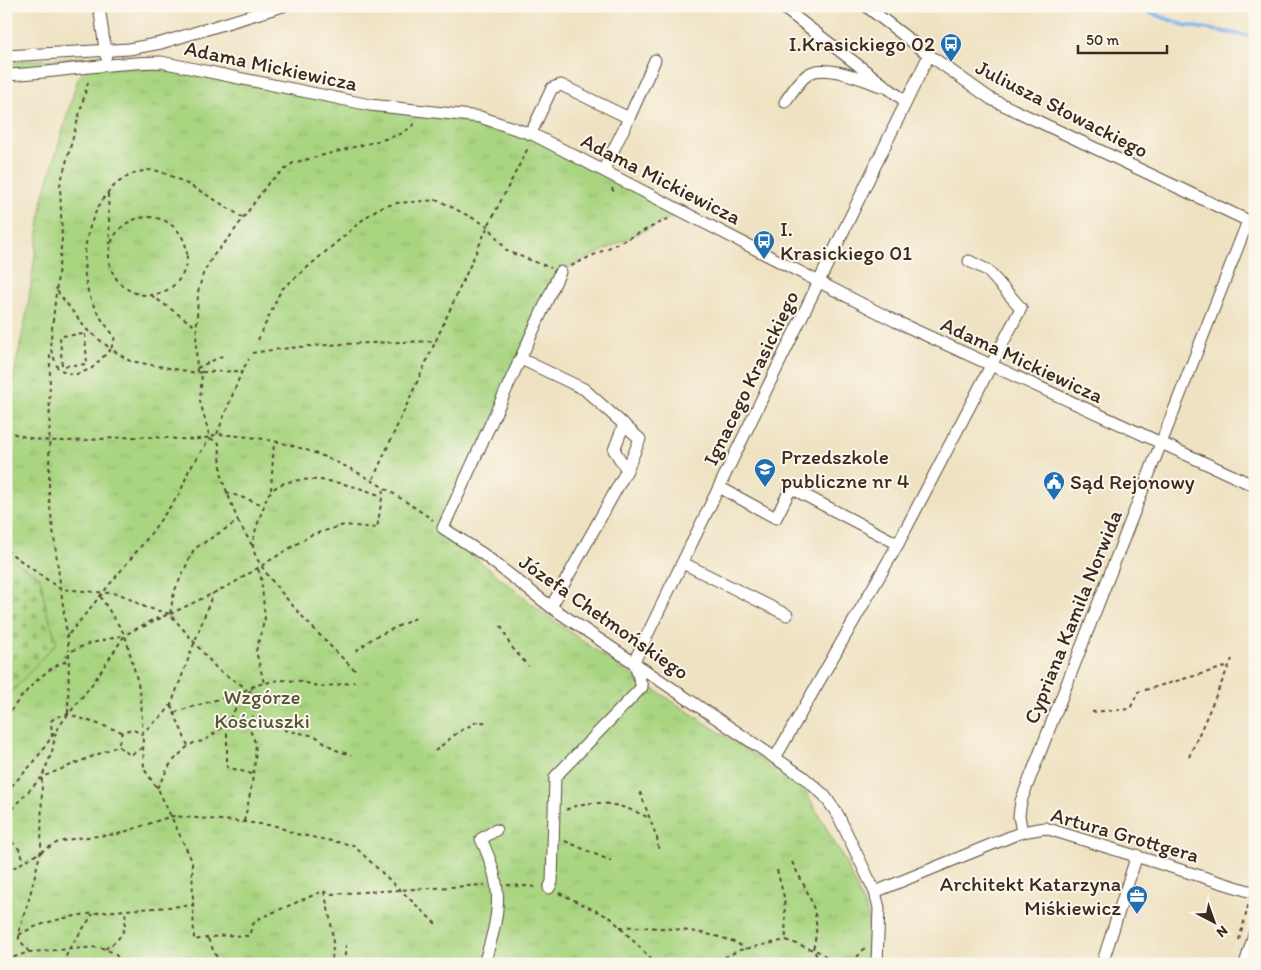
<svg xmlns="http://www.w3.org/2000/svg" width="1261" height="970" font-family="Itim,sans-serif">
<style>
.grass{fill:url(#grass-tufts);stroke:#728050}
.cemetery{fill:url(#cemetery-stones);stroke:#728050}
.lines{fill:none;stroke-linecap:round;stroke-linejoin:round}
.stream{stroke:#7db1ea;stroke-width:4}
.minor-casing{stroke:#564637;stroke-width:13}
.path{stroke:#564637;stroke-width:2;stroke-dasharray:4 4;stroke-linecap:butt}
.minor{stroke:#fff;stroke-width:11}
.labels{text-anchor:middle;stroke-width:4;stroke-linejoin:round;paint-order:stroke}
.poi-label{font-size:21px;fill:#3b2a1e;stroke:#fbf7ec;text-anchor:start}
.street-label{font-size:21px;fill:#3b2a1e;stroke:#fbf7ec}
.park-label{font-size:21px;fill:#565537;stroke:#fbf7ec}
</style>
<defs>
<pattern id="grass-tufts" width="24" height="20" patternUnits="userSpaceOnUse" patternTransform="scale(1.25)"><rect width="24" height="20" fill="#a9d581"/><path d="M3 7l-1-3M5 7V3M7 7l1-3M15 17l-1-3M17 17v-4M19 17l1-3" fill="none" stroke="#92b76f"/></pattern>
<pattern id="cemetery-stones" width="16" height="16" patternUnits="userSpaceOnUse" patternTransform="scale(1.25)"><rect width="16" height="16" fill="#a9d581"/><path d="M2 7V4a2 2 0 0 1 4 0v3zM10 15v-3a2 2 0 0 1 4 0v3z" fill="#92b76f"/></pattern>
</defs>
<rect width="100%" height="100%" fill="#fbf7ec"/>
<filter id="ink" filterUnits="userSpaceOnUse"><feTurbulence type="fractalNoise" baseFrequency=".02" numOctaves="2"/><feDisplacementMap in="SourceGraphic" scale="10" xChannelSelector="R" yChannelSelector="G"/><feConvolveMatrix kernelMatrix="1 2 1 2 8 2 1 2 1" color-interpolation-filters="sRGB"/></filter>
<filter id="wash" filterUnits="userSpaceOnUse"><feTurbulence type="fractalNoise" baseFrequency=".0096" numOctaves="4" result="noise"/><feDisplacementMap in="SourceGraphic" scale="20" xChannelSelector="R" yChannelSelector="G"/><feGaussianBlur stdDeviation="1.12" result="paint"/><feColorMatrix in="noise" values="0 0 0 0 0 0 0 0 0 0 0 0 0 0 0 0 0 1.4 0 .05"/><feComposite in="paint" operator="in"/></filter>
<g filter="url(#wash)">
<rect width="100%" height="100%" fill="#efe2c2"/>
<!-- grass -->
<g class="grass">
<polygon points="86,57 86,63 6,70 6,62"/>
<polygon points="89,67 153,69 507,125 684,211 560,272 444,528 451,538 542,612 608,659 803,787 845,861 868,915 871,964 6,964 6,412 27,312 43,198 78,78"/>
</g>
<!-- cemetery -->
<polygon class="cemetery" points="6,556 40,577 47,613 57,642 6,698"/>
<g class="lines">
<!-- stream -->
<polyline class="stream" points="1132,6 1184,25 1255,37"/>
</g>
</g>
<g filter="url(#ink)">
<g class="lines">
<!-- minor casing -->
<g class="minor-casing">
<g id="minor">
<polyline points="99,6 106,56"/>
<polyline points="781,6 905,101"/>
<polyline points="866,6 929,55 991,99 1253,223"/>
<polyline points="6,56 129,49 161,43 283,6"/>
<path d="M 6,75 C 58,73 109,62 161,62 L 370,105 L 480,117 L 534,135 L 895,321 L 1255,486"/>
<path d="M 785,102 C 791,93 798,82 807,75 C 823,62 864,80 881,86"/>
<polyline points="629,118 655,60"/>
<polyline points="531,133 552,88 561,85 629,118 604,169"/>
<polyline points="560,272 443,528 483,554 551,607 802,776 824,795 838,815 875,892 879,908 877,964"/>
<polyline points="521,359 584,389 640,439 627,470 551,607"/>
<polyline points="624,424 614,450 627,470"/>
<polyline points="719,487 776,518 791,488 898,544"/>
<polyline points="683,563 787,615"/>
<polyline points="634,662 929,55"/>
<polyline points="775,758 898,544 1021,308 987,270 969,261"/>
<polyline points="1022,832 1019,816 1021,801 1248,221"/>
<polyline points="549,888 552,882 555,777 642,687 634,662"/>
<polyline points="875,892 1022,832 1045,828 1255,893"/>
<path d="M 484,964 C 500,912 505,889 481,839 L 496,830"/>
<polyline points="1102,964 1137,855"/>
<polyline points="1245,964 1255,931"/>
</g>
</g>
<!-- path -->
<g class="path">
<polyline points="612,188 615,195"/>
<polyline points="108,194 110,244"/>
<circle cx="148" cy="256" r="39"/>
<path d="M 243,218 C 228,207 168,170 152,170 C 97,172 75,247 88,291 C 93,309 104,323 115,337 L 111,349 L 130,361 L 197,373 L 196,345 L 198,292 L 203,274 L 213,256 L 229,238 L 269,182 L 293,163 L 389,138 L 403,133 L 417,122"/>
<polyline points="571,266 670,218"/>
<polyline points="57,291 86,329 111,349 91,369 74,375 58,369 50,347 62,239 60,185 89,79"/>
<polyline points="151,295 196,327"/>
<polygon points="85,334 87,364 62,366 60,336"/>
<polyline points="258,340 281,290 366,217 379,208 397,203 438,200 488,226 507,251 551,268"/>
<path d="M 252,353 C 313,343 375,343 436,341"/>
<polyline points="50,355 49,499 69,651"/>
<polyline points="197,368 224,355"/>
<polyline points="202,372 242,371"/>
<path d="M 6,430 C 48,451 105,435 150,437 C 172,437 196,444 217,434 C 237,436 258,437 278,442 C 336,455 385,487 433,520"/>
<polyline points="217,434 242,371 249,359"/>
<polyline points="373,479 488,226 529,146"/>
<polyline points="271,490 274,442"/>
<polyline points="226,492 264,505"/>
<polyline points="238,521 253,547"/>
<polyline points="6,550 60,589 120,594 145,607 170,614 218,670 246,688"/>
<polyline points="258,569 261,577 265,618 256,651 264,683"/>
<polyline points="100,596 125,635 135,672 141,696 144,769 159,791 192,861 194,940 225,935 249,936 253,924 260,918 323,891 329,894 485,885"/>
<polyline points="170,614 232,584 311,535 344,525 377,528 384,486"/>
<polyline points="501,626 510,645 528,666"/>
<polyline points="143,627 161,618"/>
<polyline points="69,634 146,540 180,493 189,470 210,438"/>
<polyline points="356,651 373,638 420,616"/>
<path d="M 355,670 C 336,653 254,570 253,547 C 253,530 263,512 267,496 C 288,466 353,484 381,496"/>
<polyline points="171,705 188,746"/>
<polyline points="175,712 239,693 256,685 279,680 300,681 321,687 355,682"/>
<polyline points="1092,712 1130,709 1138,692 1229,666"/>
<polyline points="68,713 69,652 88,644 125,635"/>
<path d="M 6,718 C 18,699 44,668 65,662 L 67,655"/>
<polyline points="227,725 227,767 252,774"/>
<polyline points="284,730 315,736 336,750 351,755"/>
<polyline points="52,737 51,721 56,717 68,714 122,732"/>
<polyline points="142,748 130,755 118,746 122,732 132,729 141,734 165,713 171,705 213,593"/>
<polyline points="435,751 457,733 478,721 488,723"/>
<polyline points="1189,757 1232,659"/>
<polyline points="157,788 171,763 186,748 195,742 204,741 227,724 238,704 255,686"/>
<polyline points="6,792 34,762 60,725 93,683 125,635 152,620 170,614 174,592 194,549 238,521 222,479 219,443 210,438 200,401 202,372 197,373"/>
<polyline points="640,792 657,838 659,853"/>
<path d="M 566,810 C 593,796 624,805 649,818"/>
<polyline points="6,815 42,777 118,746"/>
<path d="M 244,821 C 248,807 258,756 255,743 C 254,738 251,733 249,728 L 257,703 L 252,688"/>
<polyline points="6,836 19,849 24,860"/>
<polyline points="565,841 611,861"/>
<path d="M 792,862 C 808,894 823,913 813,949 L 821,964"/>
<polyline points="777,870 784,897 786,940"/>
<polyline points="6,872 58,842 77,838 118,834 172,816 244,822 276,826 296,834 353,845 436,924"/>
<polyline points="507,885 537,887"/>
<path d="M 324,892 C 330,915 336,941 331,964"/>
<polyline points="559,893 611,918 656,964"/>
<path d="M 620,927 C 652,926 722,930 746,949"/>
<path d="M 19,935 C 59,909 145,910 194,905"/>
<polyline points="208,939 220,964"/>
<polyline points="1239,940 1249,903"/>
<path d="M 105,949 C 121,939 127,931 125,911"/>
<polyline points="29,952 19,939 19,930 29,899 41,850 42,777 52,752 56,731"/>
<polyline points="6,960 29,952 100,947 114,953 124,964"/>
<polyline points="63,964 69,949 93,914"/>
<polyline points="344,964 346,945"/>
<polyline points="710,964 740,950 786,940 822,953 833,964"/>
<polyline points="857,964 855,960 866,946"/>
</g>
<!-- minor -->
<use href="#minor" class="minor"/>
</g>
</g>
<!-- icons -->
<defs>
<g id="bus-pin" transform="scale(1.125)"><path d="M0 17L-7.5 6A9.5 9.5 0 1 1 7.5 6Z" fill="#1f6fb2" stroke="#fbf7ec"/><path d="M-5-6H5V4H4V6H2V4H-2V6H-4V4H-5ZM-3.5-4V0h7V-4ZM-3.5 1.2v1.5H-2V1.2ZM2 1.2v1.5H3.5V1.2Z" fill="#fff"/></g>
<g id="school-pin" transform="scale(1.125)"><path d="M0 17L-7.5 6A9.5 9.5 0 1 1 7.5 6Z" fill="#1f6fb2" stroke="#fbf7ec"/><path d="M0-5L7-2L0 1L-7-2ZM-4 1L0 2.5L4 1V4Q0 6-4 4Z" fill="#fff"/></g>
<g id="civic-pin" transform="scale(1.125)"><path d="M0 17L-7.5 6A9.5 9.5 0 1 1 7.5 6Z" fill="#1f6fb2" stroke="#fbf7ec"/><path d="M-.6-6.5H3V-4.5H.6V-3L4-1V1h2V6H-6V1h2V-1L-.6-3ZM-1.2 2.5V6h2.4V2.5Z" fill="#fff"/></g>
<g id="office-pin" transform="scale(1.125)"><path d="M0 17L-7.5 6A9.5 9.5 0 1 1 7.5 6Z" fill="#1f6fb2" stroke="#fbf7ec"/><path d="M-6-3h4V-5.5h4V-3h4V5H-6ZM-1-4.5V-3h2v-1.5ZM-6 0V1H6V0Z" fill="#fff"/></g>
</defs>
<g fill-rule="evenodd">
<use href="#bus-pin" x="951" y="44"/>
<use href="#bus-pin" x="764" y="241"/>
<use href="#school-pin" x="765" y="469"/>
<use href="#civic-pin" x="1054" y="482"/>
<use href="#office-pin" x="1137" y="896"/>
</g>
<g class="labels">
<!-- poi labels -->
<g class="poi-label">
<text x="935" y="51" text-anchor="end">I.Krasickiego 02</text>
<text x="780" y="236">I.<tspan x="780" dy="24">Krasickiego 01</tspan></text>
<text x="781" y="464">Przedszkole<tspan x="781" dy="24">publiczne nr 4</tspan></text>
<text x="1070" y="489">Sąd Rejonowy</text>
<text x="1121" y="891" text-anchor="end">Architekt Katarzyna<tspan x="1121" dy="24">Miśkiewicz</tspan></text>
</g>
<!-- street labels -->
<g class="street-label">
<text transform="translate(271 66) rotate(12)" y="7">Adama Mickiewicza</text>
<text transform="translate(1062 109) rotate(27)" y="7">Juliusza Słowackiego</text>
<text transform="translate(661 179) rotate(27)" y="7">Adama Mickiewicza</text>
<text transform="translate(1022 360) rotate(25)" y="7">Adama Mickiewicza</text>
<text transform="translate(751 378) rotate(-64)" y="7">Ignacego Krasickiego</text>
<text transform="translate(604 617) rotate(35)" y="7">Józefa Chełmońskiego</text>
<text transform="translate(1073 617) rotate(-68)" y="7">Cypriana Kamila Norwida</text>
<text transform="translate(1125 835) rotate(16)" y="7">Artura Grottgera</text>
</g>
<!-- park labels -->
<g class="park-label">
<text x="262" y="704">Wzgórze<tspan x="262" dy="24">Kościuszki</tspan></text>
</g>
</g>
<!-- margin -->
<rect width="1261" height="970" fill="none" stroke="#fbf7ec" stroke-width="25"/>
<!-- north arrow -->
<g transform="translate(1214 922) rotate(139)" stroke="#fbf7ec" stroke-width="4" paint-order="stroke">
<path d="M0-4L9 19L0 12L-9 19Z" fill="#3b2a1e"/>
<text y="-8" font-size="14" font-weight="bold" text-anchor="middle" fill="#3b2a1e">N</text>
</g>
<!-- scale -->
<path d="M1078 45v8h89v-8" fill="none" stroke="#3b2a1e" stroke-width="2.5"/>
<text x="1086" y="45" font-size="15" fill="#3b2a1e" stroke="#fbf7ec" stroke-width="4" paint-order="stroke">50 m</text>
</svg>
